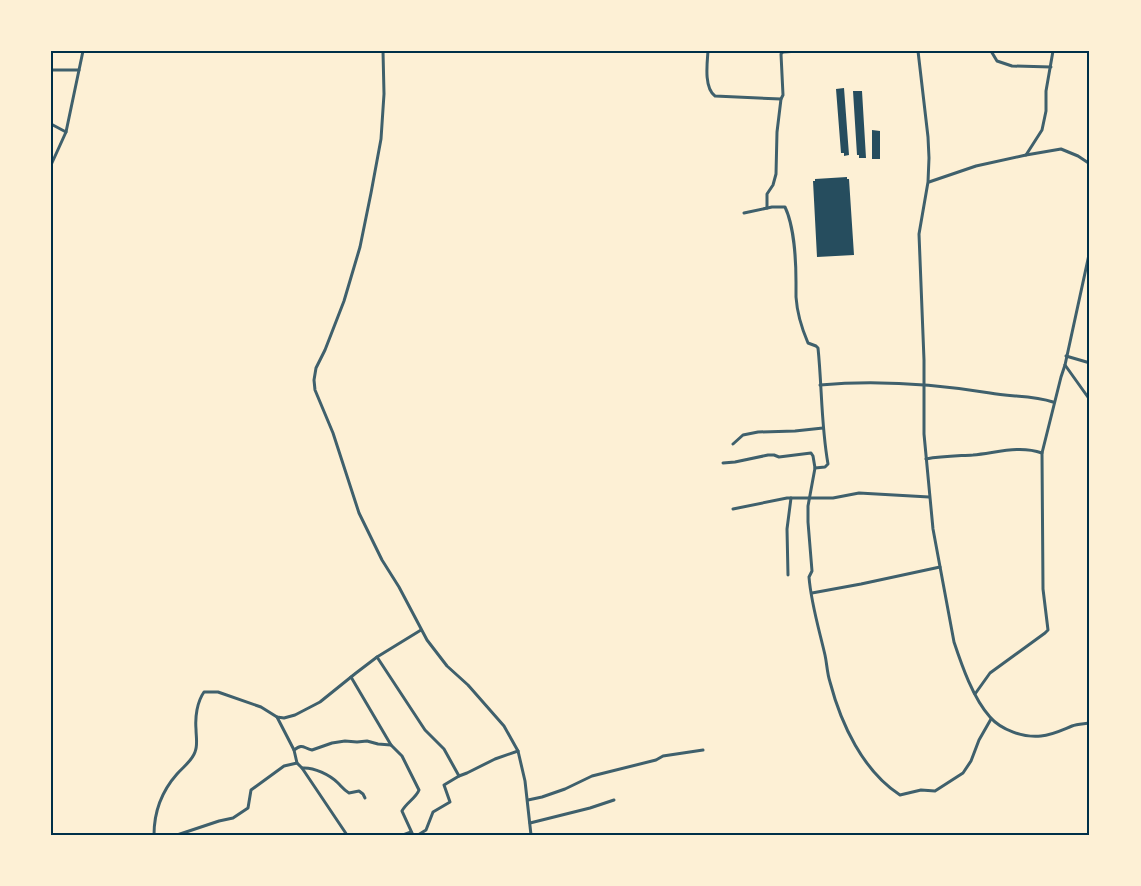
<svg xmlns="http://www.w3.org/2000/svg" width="1141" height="886" font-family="'Varela Round',sans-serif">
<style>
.building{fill:#264d5e}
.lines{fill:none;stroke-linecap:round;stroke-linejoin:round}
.minor{stroke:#3f606c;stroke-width:3}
.neatline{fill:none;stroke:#003049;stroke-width:2}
</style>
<rect width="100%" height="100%" fill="#fdf0d5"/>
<!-- building -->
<g class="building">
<polygon points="844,88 849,155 844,156 844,153 841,153 836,89"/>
<polygon points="853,91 862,91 866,158 859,158 859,155 857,155"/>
<polygon points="872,130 880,131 880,159 872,159"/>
<polygon points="847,177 847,179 849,179 854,255 817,257 813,181 815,181 815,179"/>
</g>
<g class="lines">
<!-- minor -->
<g class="minor">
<polyline points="383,51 384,94 381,139 371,193 360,247 344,301 325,350 316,368 314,380 315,390 333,433 359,513 382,560 399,587 427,640 447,666 468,685 504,726 518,751 525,781 531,835"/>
<path d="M 708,51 C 707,64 704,88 715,96 L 781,99"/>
<path d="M 918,51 L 928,137 L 929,158 L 928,182 L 919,234 L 924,360 L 924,434 L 933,529 L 954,642 C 962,666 973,698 990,717 C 1001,730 1024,738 1041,736 C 1052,735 1062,730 1072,726 C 1077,724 1084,724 1090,723"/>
<polyline points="991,51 997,61 1012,66 1051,67"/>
<polyline points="51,70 79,70"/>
<polyline points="51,124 66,132"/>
<polyline points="1026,155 1042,130 1046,111 1046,91 1053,51"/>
<polyline points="51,165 66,132 83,51"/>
<polyline points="929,182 976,166 1026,155 1061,149 1078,156 1090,164"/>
<polyline points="767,208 767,194 773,185 776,174 777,132 781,99 783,95 781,54 783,52 799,51"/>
<path d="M 744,213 L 772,207 L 785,207 C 794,226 796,261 796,282 C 796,287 796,292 796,297 C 797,312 802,329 808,343 L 816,346 L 818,348 C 822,386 821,425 828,464 L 825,467 L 815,468 L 808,506 L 808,522 L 812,571 L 809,577 C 811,603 819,629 825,655 C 827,664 827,673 830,682 C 841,724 863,771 900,795 L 921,790 L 935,791 L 963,773 L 971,761 L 979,740 L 991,719"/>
<polyline points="1066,356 1090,363"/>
<polyline points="1065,365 1090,400"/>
<path d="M 820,385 C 876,380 934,384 990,393 C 1010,397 1033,395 1053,402"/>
<polyline points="733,444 743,435 758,432 795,431 823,428"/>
<path d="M 926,459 C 942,456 957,456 973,455 C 996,453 1019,445 1042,453"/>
<polyline points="723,463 735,462 768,455 774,455 779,457 811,453 813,456 815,468"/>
<polyline points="733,509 787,498 833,498 859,493 929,497"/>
<polyline points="788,575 787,529 791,498"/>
<polyline points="812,593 861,584 940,567"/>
<polyline points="377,657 425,730 444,749 459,776"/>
<path d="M 351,677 L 391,745 L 402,756 L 419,790 C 416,798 406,803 402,811 L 413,835"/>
<polyline points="975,694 990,673 1045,633 1048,630 1043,589 1042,453 1061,377 1065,365 1090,250"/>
<polyline points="277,717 294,750 297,763 302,768 347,835"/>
<path d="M 294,750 C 303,743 303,748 312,750 L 332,743 L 345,741 L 357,742 L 367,741 L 378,744 L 391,745"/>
<path d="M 302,768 C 314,767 330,775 338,783 C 342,787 344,790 349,793 L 359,791 L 363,794 L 365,798"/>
<polyline points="528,800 542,797 565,789 592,776 656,760 663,756 703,750"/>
<polyline points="530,823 590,808 614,800"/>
<path d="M 154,835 C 154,812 162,791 177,774 C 183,767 192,761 195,752 C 198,745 196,737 196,729 C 195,717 197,702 204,692 L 218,692 L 261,707 L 277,717 L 284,718 L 295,715 L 320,702 L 356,673 L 377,657 L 421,630"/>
<polyline points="177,835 219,821 233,818 248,808 251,790 284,766 297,763"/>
<polyline points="403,835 411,832"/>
<polyline points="418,835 426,830 433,812 450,802 444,785 459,776 467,773 495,759 518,751"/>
</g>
</g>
<!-- border -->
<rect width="1141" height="886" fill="none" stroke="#fdf0d5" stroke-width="105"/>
<rect x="52" y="52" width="1036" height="782" class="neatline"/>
</svg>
